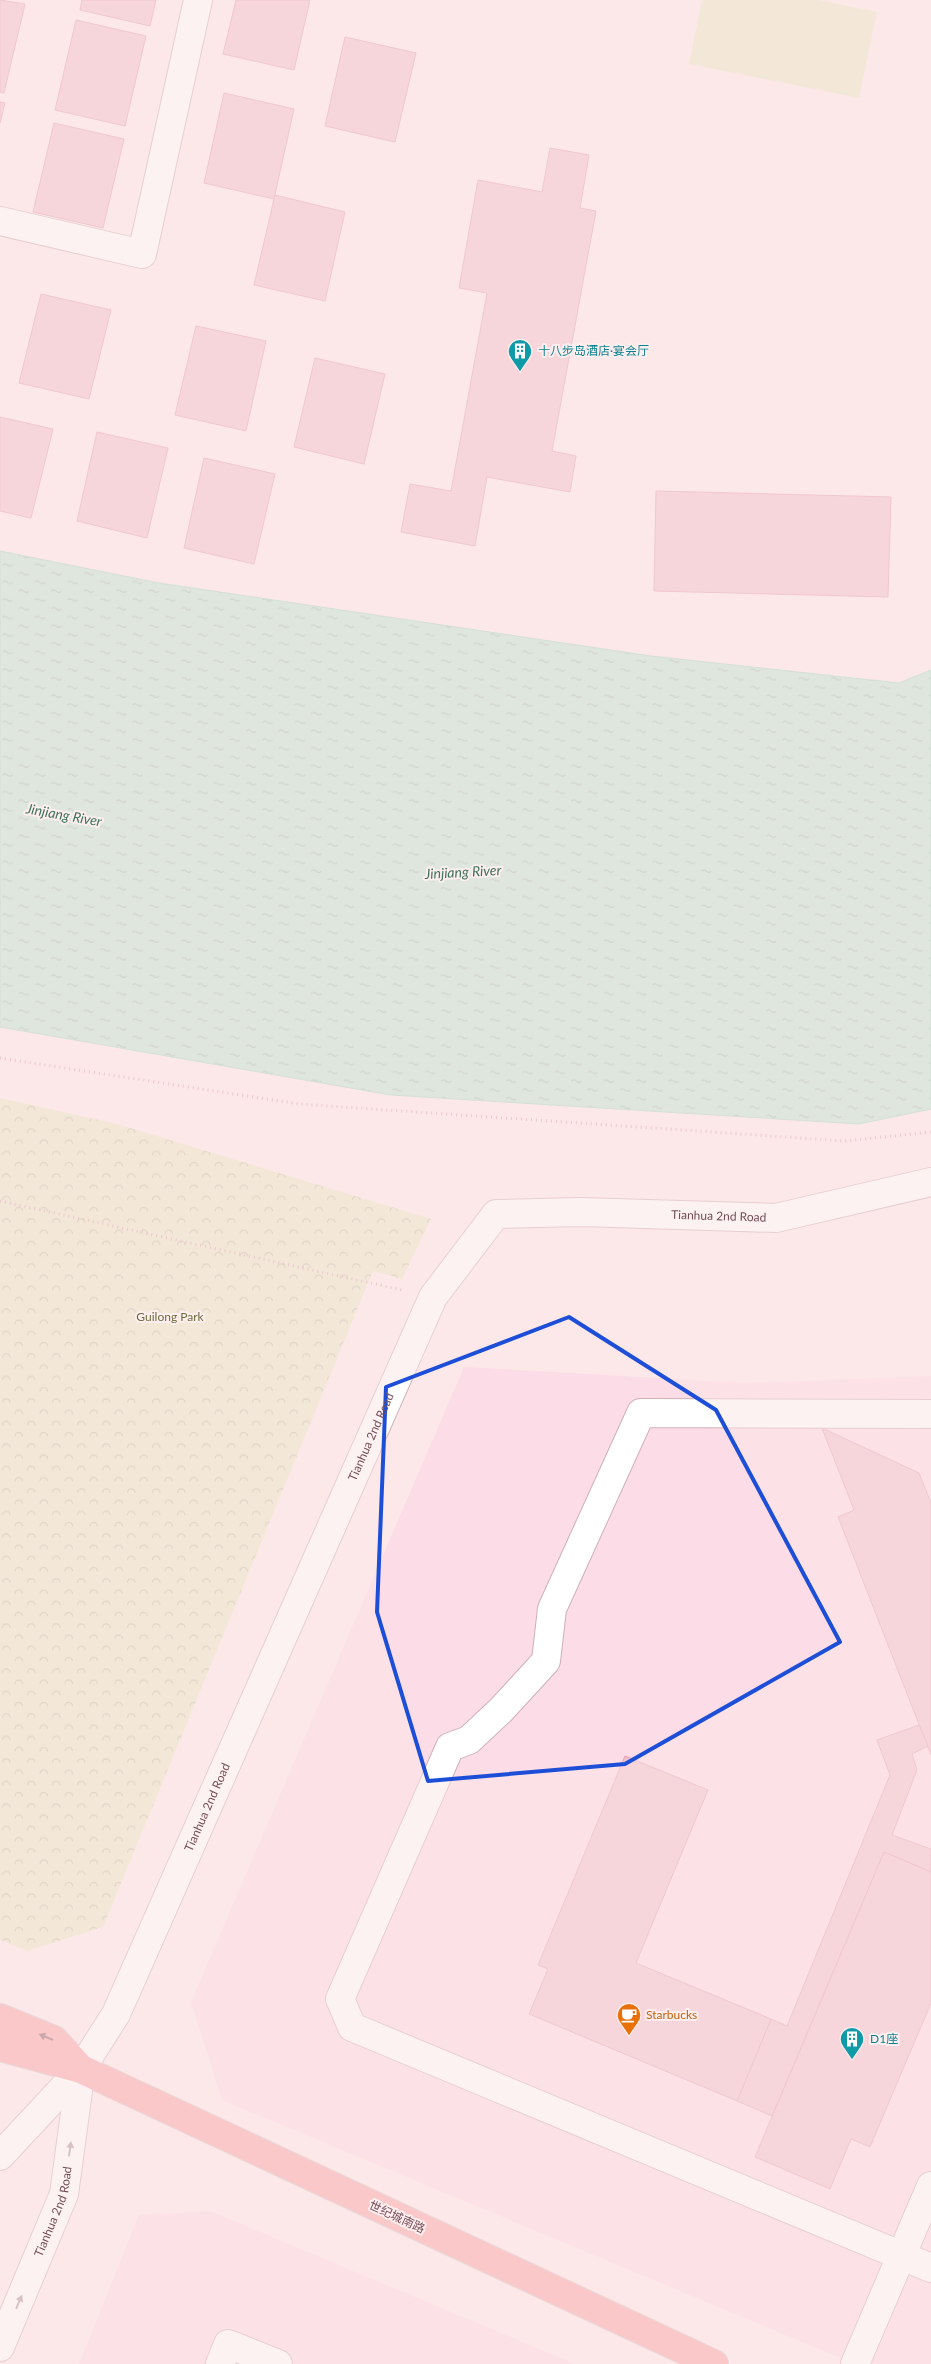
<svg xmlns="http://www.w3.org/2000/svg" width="931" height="2364" font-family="Lato,'Noto Sans SC',sans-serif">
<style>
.commercial{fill:#fcdce7}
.grass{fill:#e9e8c6}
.park{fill:url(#park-crowns)}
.water{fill:url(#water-ripples);stroke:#a3d7be}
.building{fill:#f0c0cc;stroke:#e3a1b2}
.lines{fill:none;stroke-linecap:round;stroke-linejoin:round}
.minor-casing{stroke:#d0b0b6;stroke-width:30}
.major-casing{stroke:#d3c6ca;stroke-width:30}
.path{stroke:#d6a3b0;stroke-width:3;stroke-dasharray:1 4;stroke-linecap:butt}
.minor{stroke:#fff;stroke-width:28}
.major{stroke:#f8a3a3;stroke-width:28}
.oneway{fill:#8f5d67}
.oneway2{fill:#ac949b}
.marked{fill:none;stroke:#1d4ed8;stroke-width:4;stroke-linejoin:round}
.labels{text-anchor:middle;stroke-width:4;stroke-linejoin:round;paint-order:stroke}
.culture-label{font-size:12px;fill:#0d838f;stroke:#feeeef;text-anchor:start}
.street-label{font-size:12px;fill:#754c58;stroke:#feeeef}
.park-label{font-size:12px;fill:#6b6f3f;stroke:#feeeef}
.food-label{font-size:12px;fill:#c56008;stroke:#feeeef;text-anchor:start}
.water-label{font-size:14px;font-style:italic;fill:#3d735a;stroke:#feeeef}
</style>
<defs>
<pattern id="park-crowns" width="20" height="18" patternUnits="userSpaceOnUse" patternTransform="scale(1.25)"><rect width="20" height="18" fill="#e9e8c6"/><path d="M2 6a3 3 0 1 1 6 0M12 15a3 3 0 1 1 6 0" fill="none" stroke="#c1bea4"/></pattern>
<pattern id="water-ripples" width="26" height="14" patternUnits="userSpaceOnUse" patternTransform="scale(1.25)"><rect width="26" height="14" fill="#bde5d1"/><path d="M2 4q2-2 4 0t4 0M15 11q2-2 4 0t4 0" fill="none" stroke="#9ebcac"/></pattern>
</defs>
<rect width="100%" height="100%" fill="#fce8e8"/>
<!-- commercial -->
<g class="commercial">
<polygon points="464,1367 746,1383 931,1376 931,2364 855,2364 222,2100 191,2002"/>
<polygon points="210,2211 575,2364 79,2364 139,2215"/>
</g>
<!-- grass -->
<polygon class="grass" points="702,0 819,0 877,12 859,98 689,64"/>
<!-- park -->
<polygon class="park" points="0,1098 117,1124 431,1219 402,1279 373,1271 103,1927 27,1951 0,1940"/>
<!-- water -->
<polygon class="water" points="0,551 159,583 651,656 899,683 931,670 931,1109 859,1124 391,1095 0,1027"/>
<!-- building -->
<g class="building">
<polygon points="0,0 25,4 4,93 0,92"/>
<polygon points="82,0 156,0 150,26 80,10"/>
<polygon points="236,0 310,0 294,70 223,54"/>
<polygon points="76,20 146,36 125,126 55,110"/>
<polygon points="345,37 416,53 395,142 325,126"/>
<polygon points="224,93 294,109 274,199 204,183"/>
<polygon points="0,102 5,103 0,123"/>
<polygon points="54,123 124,139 103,228 33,212"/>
<polygon points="550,148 589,155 580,208 596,211 552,451 576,456 570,492 487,477 475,546 401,532 410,484 451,491 487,293 459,288 478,180 542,192"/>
<polygon points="275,195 345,212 325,301 254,285"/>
<polygon points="41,294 111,310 89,399 19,383"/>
<polygon points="196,326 266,341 246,431 175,415"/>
<polygon points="315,358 385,374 364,464 294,447"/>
<polygon points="0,417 53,429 31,518 0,511"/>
<polygon points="97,432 168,448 147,538 77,521"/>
<polygon points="204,458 275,474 254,564 184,548"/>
<polygon points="656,491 891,497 888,597 654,591"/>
<polygon points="822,1428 919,1473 931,1503 931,1755 838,1517 854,1510"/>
<polygon points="919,1725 928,1746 912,1754 917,1770 892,1835 931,1849 931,1872 884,1852 772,2116 737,2101 771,2019 787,2026 890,1775 877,1740"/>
<polygon points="625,1756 708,1790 636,1963 771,2019 737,2101 529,2014 548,1969 538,1965"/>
<polygon points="884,1852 931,1872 931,2003 870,2147 851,2139 830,2189 755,2157"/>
</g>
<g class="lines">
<!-- minor casing -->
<g class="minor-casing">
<g id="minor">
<polyline points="0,221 142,254 198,0"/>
<polyline points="931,1414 641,1413 552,1609 546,1661 501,1710 469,1740 450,1747 340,1999 352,2027 931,2268"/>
<path id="s1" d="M 0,2156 L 81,2069 L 116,2014 L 433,1297 L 496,1214 L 581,1212 L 776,1218 L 931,1182"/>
<path id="s2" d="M 0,2347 L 64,2194 L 81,2069"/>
<polyline points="220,2364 228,2344 278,2364"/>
<polyline points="855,2364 931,2186"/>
</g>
</g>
<!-- major casing -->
<g class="major-casing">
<g id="major">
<polyline points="0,2018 54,2040 81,2069"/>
<polyline points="0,2047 81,2069 714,2364"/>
</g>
</g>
<!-- path -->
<g class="path">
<polyline points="0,1058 299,1104 845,1141 931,1132"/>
<polyline points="0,1201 402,1290"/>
</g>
<!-- minor -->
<use href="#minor" class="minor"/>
<!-- major -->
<use href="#major" class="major"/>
</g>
<!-- one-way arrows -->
<defs><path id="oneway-solid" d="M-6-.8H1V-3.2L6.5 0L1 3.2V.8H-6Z" transform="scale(1.25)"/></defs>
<use class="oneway" href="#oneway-solid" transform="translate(46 2037) rotate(-158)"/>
<g class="oneway2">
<use href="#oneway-solid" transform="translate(70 2149) rotate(-82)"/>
<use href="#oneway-solid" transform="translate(19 2302) rotate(-67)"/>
</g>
<!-- marked area -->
<path d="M0 0H931V2364H0ZM 569,1317 L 716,1410 L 840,1642 L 625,1764 L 428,1781 L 377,1612 L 386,1387 Z" fill="#fce8e8" fill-opacity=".55" fill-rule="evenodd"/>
<path class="marked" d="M 569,1317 L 716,1410 L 840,1642 L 625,1764 L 428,1781 L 377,1612 L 386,1387 Z"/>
<!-- icons -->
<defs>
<g id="building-pin" transform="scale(1.25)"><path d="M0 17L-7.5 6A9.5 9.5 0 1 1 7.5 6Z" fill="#0f9aa8" stroke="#feeeef"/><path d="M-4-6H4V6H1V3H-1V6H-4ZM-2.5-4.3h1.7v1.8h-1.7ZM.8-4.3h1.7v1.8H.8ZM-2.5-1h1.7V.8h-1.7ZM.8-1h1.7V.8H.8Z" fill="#fff"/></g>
<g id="cafe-pin" transform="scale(1.25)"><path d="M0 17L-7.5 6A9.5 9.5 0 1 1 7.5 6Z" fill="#e8710a" stroke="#feeeef"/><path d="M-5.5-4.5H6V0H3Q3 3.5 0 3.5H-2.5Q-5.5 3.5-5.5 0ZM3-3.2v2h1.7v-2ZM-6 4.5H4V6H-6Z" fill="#fff"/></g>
</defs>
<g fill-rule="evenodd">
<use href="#building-pin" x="520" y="351"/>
<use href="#cafe-pin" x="629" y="2015"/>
<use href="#building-pin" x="852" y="2039"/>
</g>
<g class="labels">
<!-- culture labels -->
<g class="culture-label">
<text x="538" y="355">十八步岛酒店·宴会厅</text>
<text x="870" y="2043">D1座</text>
</g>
<!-- street labels -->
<g class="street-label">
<text dy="4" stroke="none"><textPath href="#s1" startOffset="1295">Tianhua 2nd Road</textPath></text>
<text dy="4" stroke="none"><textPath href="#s1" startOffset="815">Tianhua 2nd Road</textPath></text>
<text dy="4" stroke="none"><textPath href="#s1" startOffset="410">Tianhua 2nd Road</textPath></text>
<text dy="4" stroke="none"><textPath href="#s2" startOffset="146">Tianhua 2nd Road</textPath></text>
<text transform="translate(397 2217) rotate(25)" y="4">世纪城南路</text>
</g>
<!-- park labels -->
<g class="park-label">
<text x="170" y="1321">Guilong Park</text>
</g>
<!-- food labels -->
<g class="food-label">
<text x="646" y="2019">Starbucks</text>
</g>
<!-- water labels -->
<g class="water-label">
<text transform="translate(64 815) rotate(10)" y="5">Jinjiang River</text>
<text transform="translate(463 872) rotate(-3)" y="5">Jinjiang River</text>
</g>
</g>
</svg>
